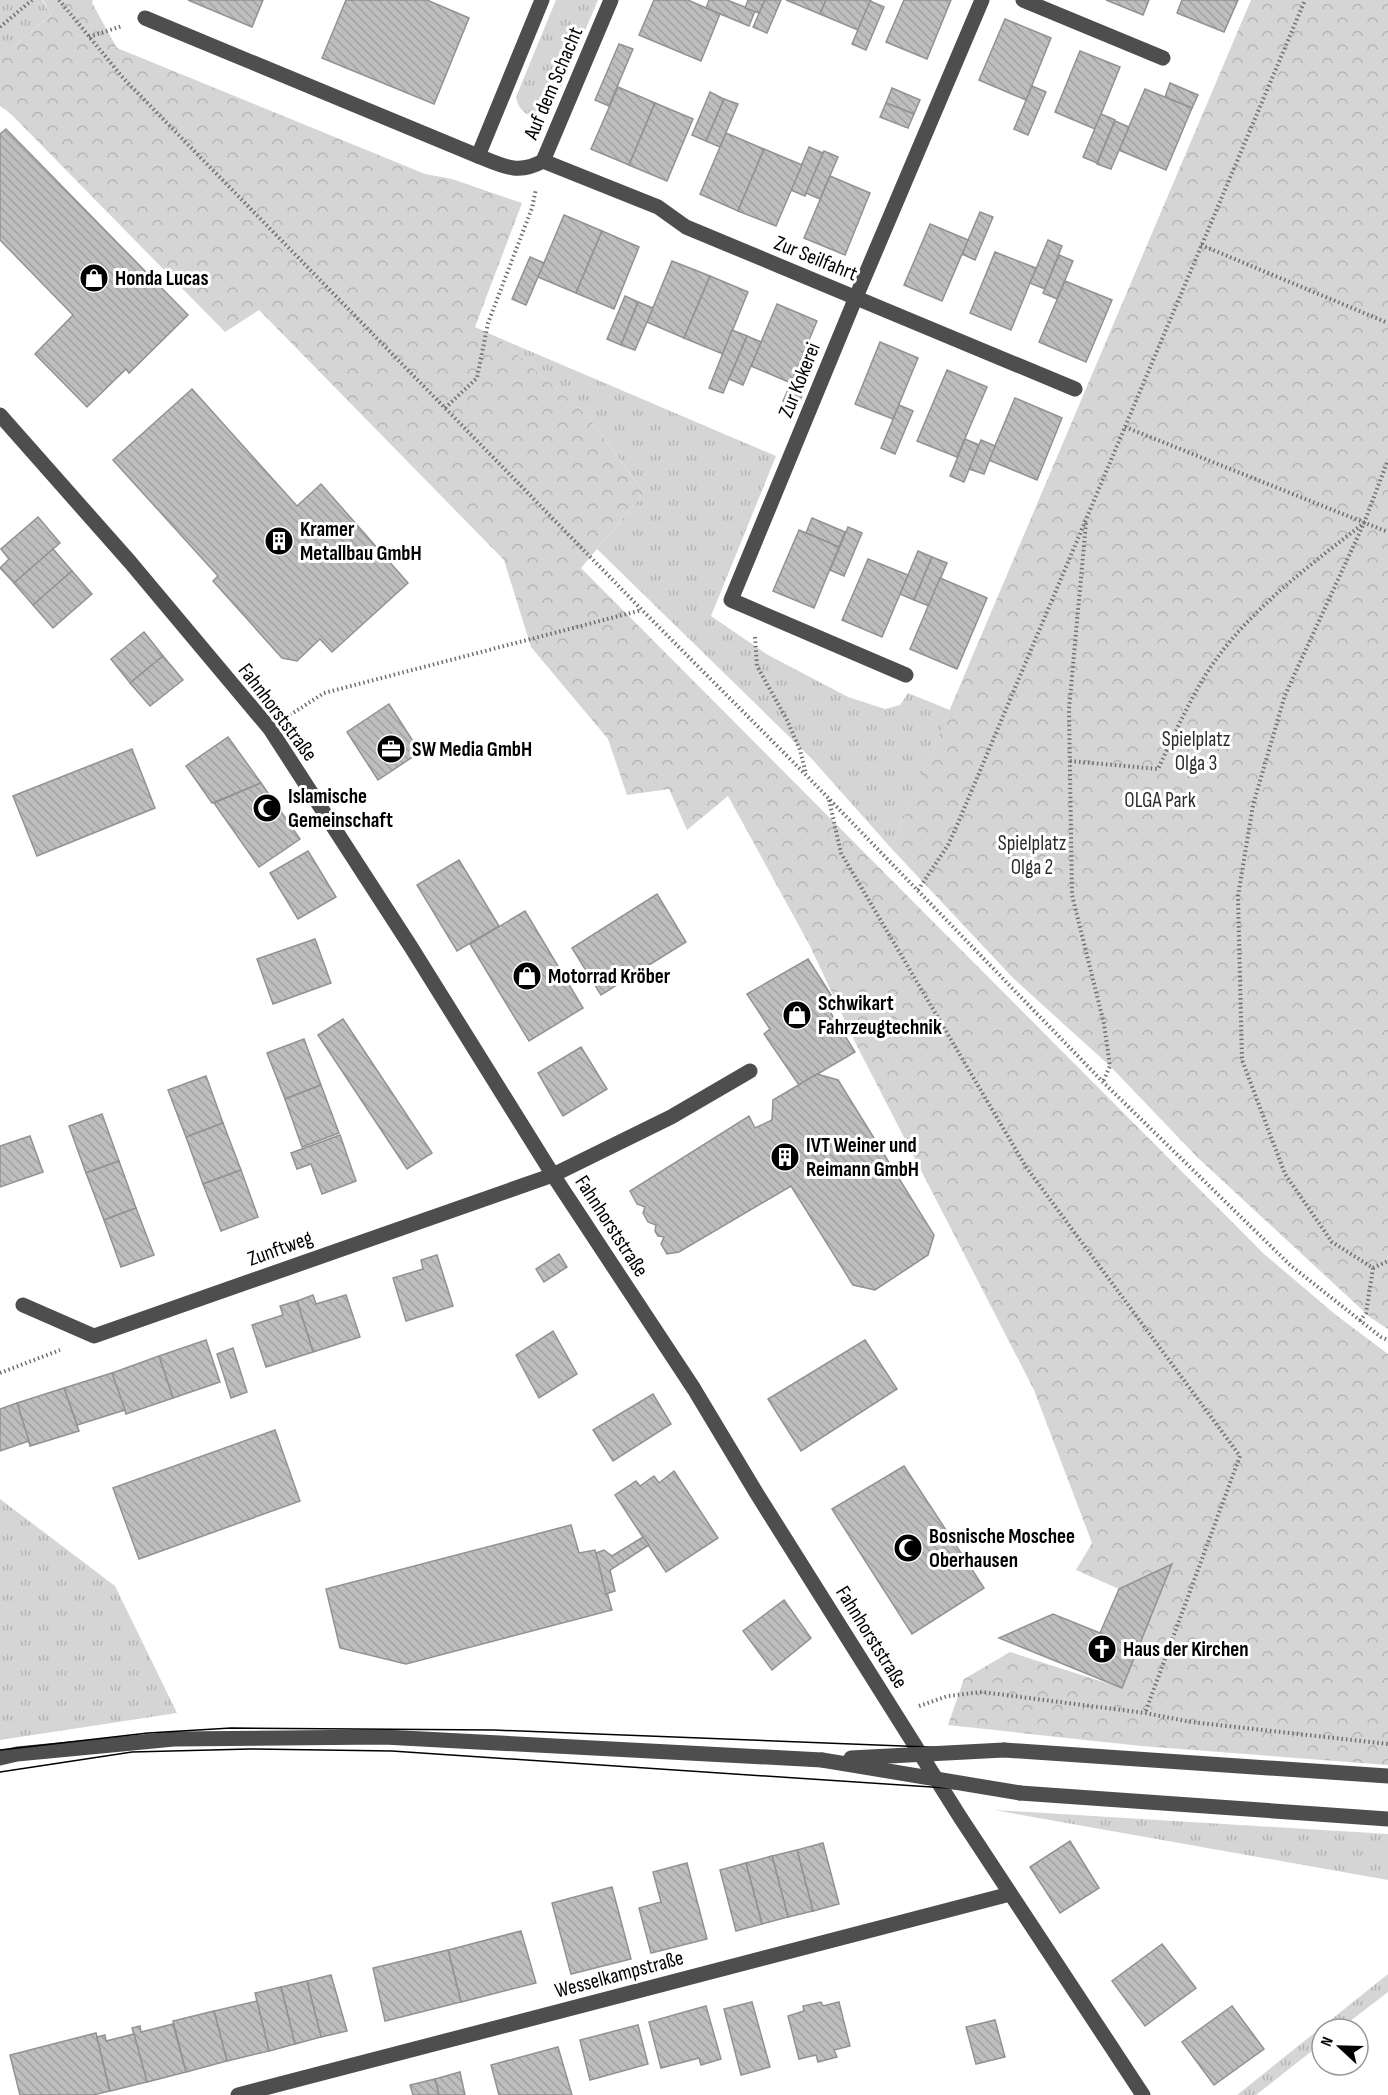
<svg xmlns="http://www.w3.org/2000/svg" width="1388" height="2095" font-family="'Sofia Sans Condensed',sans-serif">
<style>
.grass{fill:url(#grass-tufts)}
.forest{fill:url(#forest-crowns)}
.building{fill:url(#building-back-hatch);stroke:#929292;stroke-width:1.5}
.lines{fill:none;stroke-linecap:round;stroke-linejoin:round}
.path{stroke:#707070;stroke-width:4;stroke-dasharray:1.5 3;stroke-linecap:butt}
.minor{stroke:#4e4e4e;stroke-width:15}
.tram{stroke:#000;stroke-width:1.5}
.minor-bridge{stroke:#4e4e4e;stroke-width:15}
.labels{text-anchor:middle;stroke-width:6;stroke-linejoin:round;paint-order:stroke}
.street-label{font-size:21px;fill:#000;stroke:#fff}
.poi-label{font-size:21px;font-weight:bold;fill:#000;stroke:#fff;text-anchor:start}
.park-label{font-size:21px;fill:#2c2c2c;stroke:#fff}
</style>
<defs>
<pattern id="grass-tufts" width="24" height="20" patternUnits="userSpaceOnUse" patternTransform="scale(1.5)"><rect width="24" height="20" fill="#d5d5d5"/><path d="M3 7l-1-3M5 7V3M7 7l1-3M15 17l-1-3M17 17v-4M19 17l1-3" fill="none" stroke="#b5b5b5"/></pattern>
<pattern id="forest-crowns" width="20" height="18" patternUnits="userSpaceOnUse" patternTransform="scale(1.5)"><rect width="20" height="18" fill="#d5d5d5"/><path d="M2 6a3 3 0 1 1 6 0M12 15a3 3 0 1 1 6 0" fill="none" stroke="#b5b5b5"/></pattern>
<pattern id="building-back-hatch" width="6" height="6" patternUnits="userSpaceOnUse" patternTransform="scale(1.5)"><rect width="6" height="6" fill="#bebebe"/><path d="M-1 5l2 2M0 0l6 6M5-1l2 2" fill="none" stroke="#a2a2a2"/></pattern>
</defs>
<rect width="100%" height="100%" fill="#fff"/>
<!-- grass -->
<g class="grass">
<polygon points="0,0 42,0 51,15 0,58"/>
<path d="M 556,0 L 598,0 L 551,111 C 535,120 520,117 516,97 Z"/>
<polygon points="497,337 776,456 711,616 768,655 848,697 885,709 900,705 908,693 950,710 891,848 811,758 597,549 644,493 587,415"/>
<polygon points="0,1499 115,1586 177,1713 0,1740"/>
<polygon points="994,1810 1388,1834 1388,1880"/>
<polygon points="1388,1974 1388,1992 1340,2029 1322,2029 1322,2043 1256,2095 1237,2095"/>
</g>
<!-- forest -->
<g class="forest">
<polygon points="43,0 93,0 92,3 117,48 425,174 452,179 522,203 475,327 497,337 587,415 644,493 581,568 1264,1254 1336,1315 1388,1354 1388,1765 1141,1746 948,1725 964,1679 1010,1652 1122,1688 1172,1565 1119,1589 1076,1570 1092,1543 1034,1390 856,1044 810,946 728,796 687,830 669,789 627,795 608,739 531,647 504,560 259,310 225,332 10,113 0,106 0,58 51,15"/>
<polygon points="1251,0 1388,0 1388,1329 1371,1318 1198,1158 1110,1066 1014,979 891,848"/>
</g>
<!-- building -->
<g class="building">
<polygon points="188,0 263,0 252,27"/>
<polygon points="346,0 427,0 469,18 434,104 322,58"/>
<polygon points="654,0 688,0 720,14 701,61 639,35"/>
<polygon points="709,0 727,0 755,11 749,26 706,8"/>
<polygon points="748,0 765,0 759,13 745,8"/>
<polygon points="765,0 781,0 767,33 753,27"/>
<polygon points="786,0 826,0 820,14"/>
<polygon points="826,0 871,0 858,30 820,14"/>
<polygon points="904,0 951,0 927,59 886,42"/>
<polygon points="1106,0 1149,0 1143,15"/>
<polygon points="1182,0 1238,0 1224,32 1177,13"/>
<polygon points="870,1 884,7 866,50 852,44"/>
<polygon points="1005,19 1051,38 1026,100 979,80"/>
<polygon points="619,44 633,49 609,106 595,100"/>
<polygon points="1080,51 1120,67 1095,129 1055,112"/>
<polygon points="1170,83 1198,95 1192,108 1165,97"/>
<polygon points="1032,86 1046,92 1028,135 1014,129"/>
<polygon points="618,87 655,103 629,165 591,149"/>
<polygon points="892,88 920,100 914,114 886,103"/>
<polygon points="1145,89 1192,108 1166,170 1119,150"/>
<polygon points="710,92 724,99 706,141 692,135"/>
<polygon points="724,99 738,104 720,147 706,141"/>
<polygon points="655,103 693,119 667,181 629,165"/>
<polygon points="886,103 914,114 908,128 880,117"/>
<polygon points="1101,114 1115,120 1097,163 1083,157"/>
<polygon points="1115,121 1129,127 1111,169 1097,164"/>
<polygon points="6,129 188,315 129,373 126,369 87,407 35,354 73,315 0,240 0,134"/>
<polygon points="726,133 764,149 738,211 700,194"/>
<polygon points="809,147 823,153 805,196 791,190"/>
<polygon points="764,149 802,165 776,226 738,211"/>
<polygon points="824,151 838,157 820,199 806,193"/>
<polygon points="830,176 870,193 845,255 804,238"/>
<polygon points="980,212 993,217 975,260 962,254"/>
<polygon points="564,215 602,231 576,293 538,277"/>
<polygon points="930,224 968,240 942,301 904,285"/>
<polygon points="602,231 639,247 614,309 576,293"/>
<polygon points="1048,240 1062,246 1045,289 1030,283"/>
<polygon points="995,252 1036,268 1011,330 970,313"/>
<polygon points="1059,255 1073,261 1057,299 1043,293"/>
<polygon points="530,257 544,263 526,305 512,299"/>
<polygon points="672,261 710,276 684,338 647,322"/>
<polygon points="710,276 748,292 723,354 684,338"/>
<polygon points="1065,281 1112,300 1086,362 1039,342"/>
<polygon points="625,296 638,302 621,345 607,339"/>
<polygon points="638,302 653,308 635,350 621,345"/>
<polygon points="777,304 817,321 791,383 751,366"/>
<polygon points="732,330 747,336 723,393 709,388"/>
<polygon points="747,336 761,342 743,385 729,379"/>
<polygon points="880,342 918,358 893,419 855,404"/>
<polygon points="947,370 987,387 957,457 917,441"/>
<polygon points="794,376 808,382 797,407 783,401"/>
<polygon points="192,389 297,506 321,484 408,583 332,652 320,639 297,661 282,658 213,581 218,576 113,460"/>
<polygon points="1015,398 1062,418 1037,480 989,460"/>
<polygon points="899,405 913,411 895,454 881,448"/>
<polygon points="965,439 979,445 964,482 950,476"/>
<polygon points="981,440 995,446 984,474 969,469"/>
<polygon points="38,517 60,543 14,583 0,568 9,559 1,549"/>
<polygon points="812,518 845,532 839,547 806,533"/>
<polygon points="848,527 862,533 844,576 830,570"/>
<polygon points="799,530 839,547 814,608 773,591"/>
<polygon points="53,549 72,571 33,605 14,583"/>
<polygon points="918,551 932,557 914,600 900,594"/>
<polygon points="932,557 947,563 929,606 914,600"/>
<polygon points="868,559 908,575 882,637 842,620"/>
<polygon points="72,571 92,594 53,628 33,605"/>
<polygon points="940,578 987,598 957,669 910,649"/>
<polygon points="144,632 163,656 130,683 111,659"/>
<polygon points="163,656 183,680 150,706 130,683"/>
<polygon points="389,704 420,752 378,780 347,732"/>
<polygon points="228,737 261,783 212,803 186,766"/>
<polygon points="132,749 155,808 37,856 13,796"/>
<polygon points="261,783 300,839 259,867 214,803"/>
<polygon points="308,851 336,897 298,919 270,873"/>
<polygon points="459,860 499,926 457,951 417,885"/>
<polygon points="657,894 686,942 601,995 572,948"/>
<polygon points="525,911 583,1008 529,1041 470,944"/>
<polygon points="315,939 331,983 273,1004 257,959"/>
<polygon points="808,959 831,995 824,1002 855,1052 799,1085 764,1034 770,1029 747,994"/>
<polygon points="343,1019 432,1153 407,1169 318,1035"/>
<polygon points="304,1039 321,1085 285,1099 267,1053"/>
<polygon points="581,1047 607,1089 563,1116 538,1073"/>
<polygon points="817,1074 838,1080 934,1235 928,1255 875,1290 853,1285 791,1186 679,1252 667,1254 661,1244 664,1237 658,1236 655,1231 656,1225 648,1222 643,1213 645,1207 637,1204 630,1191 749,1116 755,1128 772,1120 773,1100"/>
<polygon points="206,1076 223,1123 186,1137 168,1090"/>
<polygon points="321,1085 339,1133 302,1147 285,1099"/>
<polygon points="102,1114 119,1161 86,1173 69,1126"/>
<polygon points="223,1123 241,1170 203,1184 186,1137"/>
<polygon points="340,1135 356,1181 322,1194 311,1164 297,1169 291,1153"/>
<polygon points="30,1136 43,1172 0,1187 0,1146"/>
<polygon points="119,1161 136,1208 104,1220 86,1173"/>
<polygon points="241,1170 258,1217 221,1231 203,1184"/>
<polygon points="136,1208 154,1255 121,1267 104,1220"/>
<polygon points="559,1254 567,1267 544,1282 536,1269"/>
<polygon points="437,1255 453,1306 406,1321 393,1278 423,1269 421,1260"/>
<polygon points="313,1295 316,1304 346,1295 360,1337 313,1352 297,1301"/>
<polygon points="297,1301 313,1352 266,1367 252,1325 283,1315 280,1306"/>
<polygon points="553,1331 577,1374 539,1398 516,1355"/>
<polygon points="206,1340 220,1382 173,1398 159,1356"/>
<polygon points="865,1340 897,1389 801,1451 768,1399"/>
<polygon points="233,1348 247,1392 231,1398 217,1354"/>
<polygon points="159,1356 173,1398 126,1414 112,1373"/>
<polygon points="112,1373 125,1410 77,1425 64,1388"/>
<polygon points="64,1388 79,1431 30,1446 17,1403"/>
<polygon points="653,1394 671,1424 613,1461 593,1430"/>
<polygon points="17,1403 29,1441 0,1451 0,1409"/>
<polygon points="275,1430 300,1501 139,1559 113,1488"/>
<polygon points="904,1466 984,1588 912,1634 832,1509"/>
<polygon points="674,1471 718,1538 666,1572 615,1495 636,1481 640,1486 654,1476 659,1483"/>
<polygon points="571,1525 579,1553 595,1550 596,1553 612,1610 406,1664 340,1648 326,1589"/>
<polygon points="643,1537 649,1545 610,1570 615,1591 606,1594 596,1553 604,1550 612,1556"/>
<polygon points="1172,1564 1122,1688 999,1638 1053,1614 1100,1633 1119,1589"/>
<polygon points="784,1600 811,1638 772,1670 743,1631"/>
<polygon points="1070,1841 1099,1888 1060,1913 1030,1867"/>
<polygon points="823,1843 839,1904 813,1911 797,1850"/>
<polygon points="797,1850 813,1911 788,1917 772,1856"/>
<polygon points="772,1856 788,1917 762,1924 746,1863"/>
<polygon points="687,1863 707,1939 651,1953 639,1908 661,1902 653,1872"/>
<polygon points="746,1863 762,1924 736,1931 720,1870"/>
<polygon points="612,1887 631,1959 571,1974 552,1903"/>
<polygon points="521,1931 536,1983 461,2002 448,1950"/>
<polygon points="1162,1944 1196,1988 1145,2026 1112,1981"/>
<polygon points="448,1950 461,2002 385,2021 373,1968"/>
<polygon points="331,1975 347,2031 321,2037 307,1981"/>
<polygon points="307,1981 321,2037 295,2044 281,1987"/>
<polygon points="281,1987 295,2044 269,2051 255,1993"/>
<polygon points="257,2001 269,2051 227,2061 214,2011"/>
<polygon points="752,2002 770,2067 741,2075 724,2009"/>
<polygon points="821,2002 823,2006 839,2002 850,2046 834,2050 837,2057 818,2062 816,2055 799,2059 788,2016 804,2011 803,2006"/>
<polygon points="706,2006 721,2059 701,2065 699,2058 661,2068 649,2022"/>
<polygon points="1232,2006 1264,2049 1214,2085 1182,2042"/>
<polygon points="214,2011 227,2061 186,2072 173,2021"/>
<polygon points="995,2020 1005,2057 976,2064 966,2027"/>
<polygon points="173,2024 186,2072 147,2082 132,2028 140,2026 141,2032"/>
<polygon points="638,2025 648,2064 590,2080 580,2040"/>
<polygon points="96,2033 110,2091 93,2095 20,2095 10,2055"/>
<polygon points="134,2034 147,2082 110,2091 97,2037 105,2035 106,2041"/>
<polygon points="558,2047 572,2095 499,2095 491,2065"/>
<polygon points="460,2072 465,2095 439,2095 435,2079"/>
<polygon points="435,2079 439,2095 413,2095 410,2085"/>
</g>
<g class="lines">
<!-- path -->
<g class="path">
<polyline points="59,0 124,79 642,610 806,775 1103,1082 1290,1265 1381,1337 1388,1340"/>
<polyline points="0,27 32,0"/>
<polyline points="89,37 122,26"/>
<polyline points="1201,245 1388,323"/>
<polyline points="445,408 477,378 488,323 532,208 536,189"/>
<polyline points="1125,427 1388,532"/>
<polyline points="1086,523 1069,709 1072,895 1104,1024 1110,1066 1103,1082"/>
<polyline points="755,637 757,666 787,720 800,750 806,774"/>
<polyline points="290,715 324,693 642,610"/>
<path d="M 1070,761 L 1158,769 C 1172,739 1186,708 1203,679 C 1242,615 1305,569 1364,523"/>
<polyline points="829,800 841,853 1026,1167 1240,1456 1145,1713"/>
<polyline points="918,890 948,845 958,823 1305,0"/>
<polyline points="1373,1268 1388,1261"/>
<polyline points="1360,1321 1366,1313 1373,1268 1332,1242 1285,1174 1242,1060 1238,896 1253,805 1285,695 1364,523 1388,460"/>
<polyline points="0,1373 60,1350"/>
<polyline points="919,1706 948,1696 982,1692 1145,1713 1191,1722 1388,1744"/>
</g>
<!-- minor -->
<g class="minor">
<path d="M 542,0 L 478,156 C 503,166 518,175 543,161 L 611,0"/>
<polyline points="1023,0 1163,58"/>
<polyline points="145,18 478,156"/>
<polyline points="543,161 658,207 686,227 1075,389"/>
<polyline points="0,415 130,562 270,729 411,947 553,1175 694,1389 757,1494 960,1817 1143,2095"/>
<polyline points="906,675 731,600 856,297 982,0"/>
<polyline points="23,1305 94,1336 553,1175 671,1117 750,1071"/>
<polyline points="1004,1750 1388,1776"/>
<polyline points="0,1758 17,1754 174,1739 384,1737 822,1760"/>
<polyline points="1020,1793 1388,1819"/>
<polyline points="238,2095 1010,1894"/>
</g>
<!-- tram -->
<g class="tram">
<polyline points="0,1750 148,1733 231,1728 494,1730 1004,1750"/>
<polyline points="0,1772 132,1752 250,1749 392,1751 1020,1793"/>
</g>
<!-- minor-bridge -->
<g class="minor-bridge">
<polyline points="851,1758 1004,1750"/>
<polyline points="822,1760 1020,1793"/>
</g>
</g>
<!-- icons -->
<defs>
<g id="shop-disc" transform="scale(1.5)"><circle r="9.5" fill="#000" stroke="#fff"/><path d="M-5-2.5h2.3a2.7 3.5 0 0 1 5.4 0H5L5.5 6h-11ZM-1.5-2.5h3a1.5 2.3 0 0 0-3 0Z" fill="#fff"/></g>
<g id="building-disc" transform="scale(1.5)"><circle r="9.5" fill="#000" stroke="#fff"/><path d="M-4-6H4V6H1V3H-1V6H-4ZM-2.5-4.3h1.7v1.8h-1.7ZM.8-4.3h1.7v1.8H.8ZM-2.5-1h1.7V.8h-1.7ZM.8-1h1.7V.8H.8Z" fill="#fff"/></g>
<g id="office-disc" transform="scale(1.5)"><circle r="9.5" fill="#000" stroke="#fff"/><path d="M-6-3h4V-5.5h4V-3h4V5H-6ZM-1-4.5V-3h2v-1.5ZM-6 0V1H6V0Z" fill="#fff"/></g>
<g id="mosque-disc" transform="scale(1.5)"><circle r="9.5" fill="#000" stroke="#fff"/><path d="M3.5-4.9A6 6 0 1 0 3.5 4.9A5 5 0 1 1 3.5-4.9Z" fill="#fff"/></g>
<g id="church-disc" transform="scale(1.5)"><circle r="9.5" fill="#000" stroke="#fff"/><path d="M-1.2-6h2.4v3.5h3.3v2.4h-3.3V6h-2.4V-.1h-3.3v-2.4h3.3Z" fill="#fff"/></g>
</defs>
<g fill-rule="evenodd">
<use href="#shop-disc" x="94" y="278"/>
<use href="#building-disc" x="279" y="541"/>
<use href="#office-disc" x="391" y="749"/>
<use href="#mosque-disc" x="267" y="808"/>
<use href="#shop-disc" x="527" y="976"/>
<use href="#shop-disc" x="797" y="1015"/>
<use href="#building-disc" x="785" y="1157"/>
<use href="#mosque-disc" x="908" y="1548"/>
<use href="#church-disc" x="1102" y="1649"/>
</g>
<g class="labels">
<!-- street labels -->
<g class="street-label">
<text transform="translate(553 83) rotate(-67)" y="7">Auf dem Schacht</text>
<text transform="translate(816 258) rotate(22)" y="7">Zur Seilfahrt</text>
<text transform="translate(799 380) rotate(-68)" y="7">Zur Kokerei</text>
<text transform="translate(278 712) rotate(53)" y="7">Fahnhorststraße</text>
<text transform="translate(612 1226) rotate(57)" y="7">Fahnhorststraße</text>
<text transform="translate(280 1248) rotate(-20)" y="7">Zunftweg</text>
<text transform="translate(872 1637) rotate(58)" y="7">Fahnhorststraße</text>
<text transform="translate(619 1974) rotate(-15)" y="7">Wesselkampstraße</text>
</g>
<!-- poi labels -->
<g class="poi-label">
<text x="115" y="285">Honda Lucas</text>
<text x="300" y="536">Kramer<tspan x="300" dy="24">Metallbau GmbH</tspan></text>
<text x="412" y="756">SW Media GmbH</text>
<text x="288" y="803">Islamische<tspan x="288" dy="24">Gemeinschaft</tspan></text>
<text x="548" y="983">Motorrad Kröber</text>
<text x="818" y="1010">Schwikart<tspan x="818" dy="24">Fahrzeugtechnik</tspan></text>
<text x="806" y="1152">IVT Weiner und<tspan x="806" dy="24">Reimann GmbH</tspan></text>
<text x="929" y="1543">Bosnische Moschee<tspan x="929" dy="24">Oberhausen</tspan></text>
<text x="1123" y="1656">Haus der Kirchen</text>
</g>
<!-- park labels -->
<g class="park-label">
<text x="1196" y="746">Spielplatz<tspan x="1196" dy="24">Olga 3</tspan></text>
<text x="1160" y="807">OLGA Park</text>
<text x="1032" y="850">Spielplatz<tspan x="1032" dy="24">Olga 2</tspan></text>
</g>
</g>
<!-- north arrow -->
<g transform="translate(1340 2047) rotate(292)"><circle r="28" fill="#ffffff" stroke="#999999" stroke-width="1.5"/>
<path d="M0-4.5L10 22L0 15L-10 22Z" fill="#000000"/>
<text y="-9" font-size="16" font-weight="bold" text-anchor="middle" fill="#000000">N</text>
</g>
</svg>
